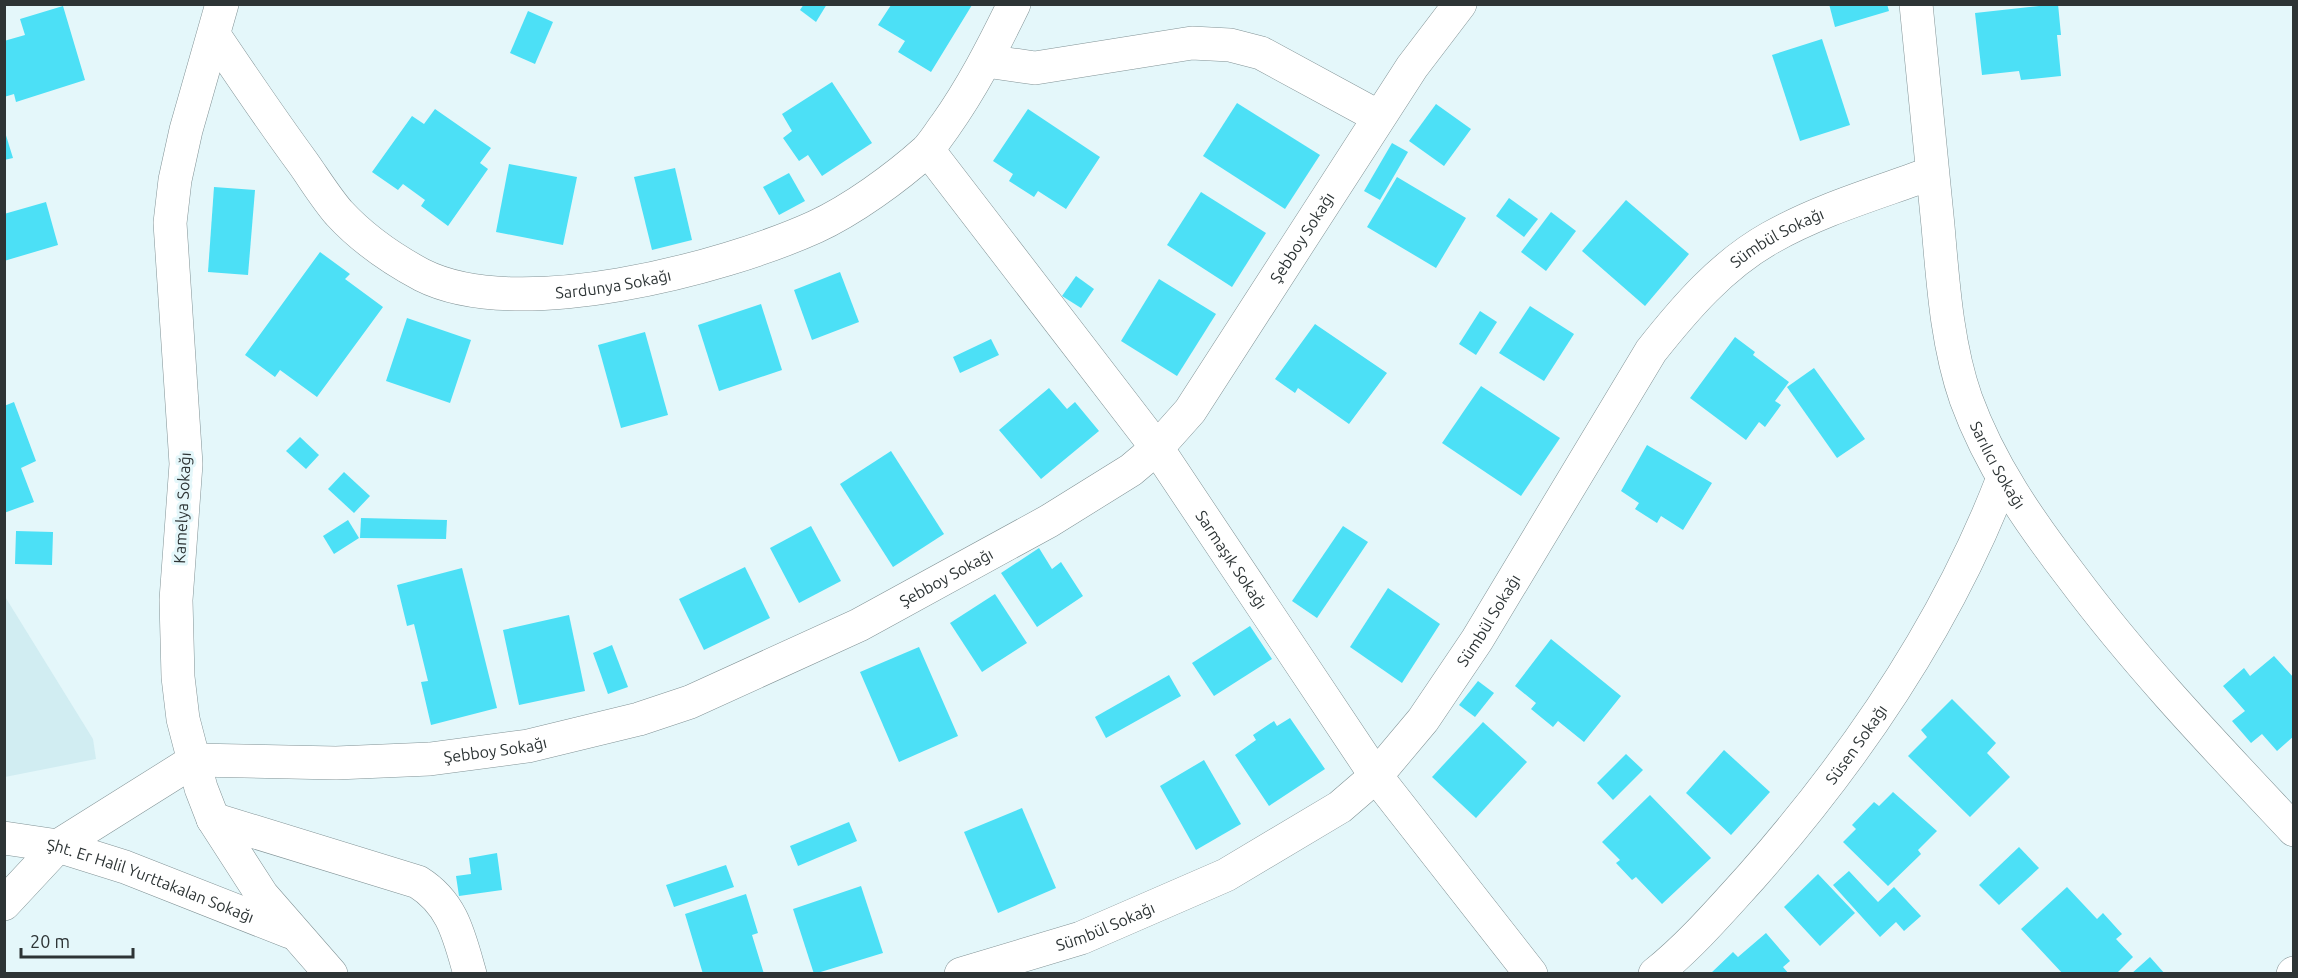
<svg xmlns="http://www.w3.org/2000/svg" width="2298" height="978" font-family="Ubuntu,sans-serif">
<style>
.built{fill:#d1edf2}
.building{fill:#4ce0f6}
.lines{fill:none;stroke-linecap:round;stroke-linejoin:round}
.minor-casing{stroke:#829396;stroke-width:34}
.minor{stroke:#fff;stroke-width:33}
.labels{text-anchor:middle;stroke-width:6;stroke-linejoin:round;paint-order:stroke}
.street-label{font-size:16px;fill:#2d3435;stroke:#e4f7fa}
</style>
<rect width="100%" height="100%" fill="#e4f7fa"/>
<!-- built -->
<polygon class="built" points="4,595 93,739 96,759 5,777"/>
<!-- building -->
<g class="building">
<polygon points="804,4 827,4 816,22 800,10"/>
<polygon points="1829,4 1887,4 1889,11 1835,27"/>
<polygon points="2058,4 2061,35 2057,35 2061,76 2021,80 2019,71 1982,75 1975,13"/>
<polygon points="891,5 972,5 931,72 898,52 905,41 878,25"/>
<polygon points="63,6 85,80 16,102 14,94 4,97 4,41 25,35 20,19"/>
<polygon points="528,11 553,22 535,64 510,53"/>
<polygon points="1822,39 1850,125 1800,141 1772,55"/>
<polygon points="832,82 872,143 822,176 808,155 799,161 783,138 792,131 782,114"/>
<polygon points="1237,103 1320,155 1285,209 1203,156"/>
<polygon points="1436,104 1471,129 1444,166 1409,141"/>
<polygon points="435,109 491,148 480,163 488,169 448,226 421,206 425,200 403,184 398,190 372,172 412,116 424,124"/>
<polygon points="1028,109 1100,157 1066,209 1038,191 1034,197 1009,181 1013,174 993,161"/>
<polygon points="4,129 13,158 4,160"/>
<polygon points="1392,143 1408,152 1380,200 1364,191"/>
<polygon points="509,164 577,177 563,245 496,232"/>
<polygon points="675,168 692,240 652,250 634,177"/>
<polygon points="789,173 805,201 779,215 763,187"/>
<polygon points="1397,177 1466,218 1436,268 1367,227"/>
<polygon points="214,187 255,190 248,275 208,272"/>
<polygon points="1201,192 1266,233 1232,287 1167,245"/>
<polygon points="1509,198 1538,219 1524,237 1496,216"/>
<polygon points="1626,200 1689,254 1645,306 1582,251"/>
<polygon points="46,202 58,245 4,261 4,214"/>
<polygon points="1551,212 1576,231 1546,271 1521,252"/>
<polygon points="320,252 350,274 345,279 383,307 317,397 280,370 275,377 245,355"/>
<polygon points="840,272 859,322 812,340 794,290"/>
<polygon points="1076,276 1094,289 1081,308 1062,296"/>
<polygon points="1159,279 1216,314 1177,376 1121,341"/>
<polygon points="761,304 782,370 719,391 698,325"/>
<polygon points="1530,306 1574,334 1544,381 1499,353"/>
<polygon points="1480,311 1497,322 1476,355 1459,344"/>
<polygon points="407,318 471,340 450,403 386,381"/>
<polygon points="1315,324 1387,373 1349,424 1298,388 1295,393 1275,379"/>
<polygon points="645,332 668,415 621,428 598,345"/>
<polygon points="1735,337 1755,352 1753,355 1789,382 1775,401 1781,405 1765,427 1759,422 1746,440 1690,398"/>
<polygon points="991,339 999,355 960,373 953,357"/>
<polygon points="1814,368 1865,439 1837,458 1787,387"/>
<polygon points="1481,386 1560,438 1521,496 1442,443"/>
<polygon points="1049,388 1067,409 1075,402 1099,431 1041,479 999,430"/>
<polygon points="14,402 36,461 21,468 34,502 4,513 4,406"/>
<polygon points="300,437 319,455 306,469 286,451"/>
<polygon points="1647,445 1712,483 1683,530 1661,516 1657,523 1635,509 1639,503 1621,491"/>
<polygon points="891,451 944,534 893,567 840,484"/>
<polygon points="344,472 370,496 354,513 328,489"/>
<polygon points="361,518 447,520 446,539 360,538"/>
<polygon points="348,520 359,538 334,554 323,536"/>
<polygon points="811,526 841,581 799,603 770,548"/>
<polygon points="1343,526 1368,542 1317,618 1292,601"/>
<polygon points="16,531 53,532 52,565 15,564"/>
<polygon points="1039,548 1052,569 1061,562 1083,596 1037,627 1001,573"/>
<polygon points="745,567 770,618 704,650 679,599"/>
<polygon points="462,568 497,708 431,725 421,682 428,681 414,624 407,626 397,585"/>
<polygon points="1388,588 1440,624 1402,683 1350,647"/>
<polygon points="995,594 1027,643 982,672 950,623"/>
<polygon points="569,615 585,691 519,705 503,630"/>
<polygon points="1250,626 1272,659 1214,696 1192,663"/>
<polygon points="1551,639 1621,696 1584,742 1558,721 1553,727 1531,709 1536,703 1515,686"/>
<polygon points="612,645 628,687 608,694 593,653"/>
<polygon points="919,647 958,736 899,762 860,672"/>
<polygon points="2274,656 2294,678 2294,736 2277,751 2262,734 2251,743 2232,721 2245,711 2223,686 2244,668 2250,676"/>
<polygon points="1169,675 1181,696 1106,738 1095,717"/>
<polygon points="1478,681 1494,693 1475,717 1459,705"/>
<polygon points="1952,699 1996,743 1987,753 2010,777 1970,817 1908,756 1927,737 1921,730"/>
<polygon points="1290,718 1325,769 1269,806 1235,755 1256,740 1253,735 1274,721 1277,726"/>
<polygon points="1483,722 1527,762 1476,818 1432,777"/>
<polygon points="1724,750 1770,792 1731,835 1686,793"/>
<polygon points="1626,754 1643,770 1613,800 1597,783"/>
<polygon points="1204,760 1241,824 1196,850 1160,786"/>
<polygon points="1893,792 1937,831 1918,850 1921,854 1888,886 1843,842 1856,829 1852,825 1874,802 1879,806"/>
<polygon points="1650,795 1711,858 1662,904 1636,877 1632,880 1616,863 1620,860 1602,842"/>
<polygon points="1022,808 1056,888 998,913 964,832"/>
<polygon points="849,822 857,841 798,866 790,846"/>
<polygon points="2019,847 2039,868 1999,905 1979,885"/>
<polygon points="497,853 502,890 459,896 456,876 471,874 469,858"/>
<polygon points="726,865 734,887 674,907 666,885"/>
<polygon points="1849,871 1878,902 1894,887 1921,916 1904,931 1896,922 1880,937 1833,885"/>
<polygon points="1818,874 1855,913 1820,946 1784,907"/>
<polygon points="861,886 883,953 814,974 793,909"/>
<polygon points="2067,887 2097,919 2103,913 2122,934 2116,939 2133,957 2116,974 2063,974 2021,929"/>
<polygon points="746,894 758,933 752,935 764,974 703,974 685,914"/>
<polygon points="1766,933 1790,961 1783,967 1789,974 1710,974 1733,952 1738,957"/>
<polygon points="2150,957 2165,974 2131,974"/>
</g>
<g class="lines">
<!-- minor casing -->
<g class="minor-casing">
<g id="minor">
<polyline points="222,4 186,130 175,180 170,223 186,464 176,600 178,677 183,719 201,788 213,819 262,895 331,974"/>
<path id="s1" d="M 1916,4 C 1924,78 1930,152 1938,226 C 1943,283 1947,345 1966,399 C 1990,465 2029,521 2072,577 C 2139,667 2217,748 2294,830"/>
<path id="s2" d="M 214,35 C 243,78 272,121 303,163 C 315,180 326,198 339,213 C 362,238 392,259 422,275 C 517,323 722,269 815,227 C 852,210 896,178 926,151 C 933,144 939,134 945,126 C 972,88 993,47 1014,4"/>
<polyline points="986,61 1035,68 1192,43 1230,45 1261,53 1379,117"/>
<path id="s3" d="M 928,150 L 1157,448 L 1376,776 L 1531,974"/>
<path d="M 213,819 L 418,882 C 453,904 459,936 470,974"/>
<path id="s4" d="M 4,838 L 58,846 L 125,867 L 290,932"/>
<path id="s5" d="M 4,904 L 58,846 L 195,760 L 336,763 L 430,759 L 528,746 L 639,719 L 690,702 L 859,625 L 1049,521 L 1131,470 L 1157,448 L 1190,411 L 1412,67 L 1460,4"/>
<path id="s6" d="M 961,974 L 1081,938 L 1226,875 L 1340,807 L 1376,776 L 1423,720 L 1477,640 L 1651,351 C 1685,308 1722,265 1770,238 C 1821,209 1878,193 1932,173"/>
<path id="s7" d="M 1655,974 C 1690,946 1721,910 1751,877 C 1854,760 1947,624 2003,478"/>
<polyline points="2293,974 2294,973"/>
</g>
</g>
<!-- minor -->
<use href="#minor" class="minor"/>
</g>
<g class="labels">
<!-- street labels -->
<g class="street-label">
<text dy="6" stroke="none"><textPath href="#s5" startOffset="1532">Şebboy Sokağı</textPath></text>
<text dy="6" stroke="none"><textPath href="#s6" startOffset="1142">Sümbül Sokağı</textPath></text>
<text dy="6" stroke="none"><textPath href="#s2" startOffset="516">Sardunya Sokağı</textPath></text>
<text dy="6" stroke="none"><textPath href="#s1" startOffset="472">Sarılıcı Sokağı</textPath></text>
<text transform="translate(182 508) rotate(-87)" y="6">Kamelya Sokağı</text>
<text dy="6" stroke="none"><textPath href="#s3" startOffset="510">Sarmaşık Sokağı</textPath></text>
<text dy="6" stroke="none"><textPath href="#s5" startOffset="1028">Şebboy Sokağı</textPath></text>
<text dy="6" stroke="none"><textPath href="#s6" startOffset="656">Sümbül Sokağı</textPath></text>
<text dy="6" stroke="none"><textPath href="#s7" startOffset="306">Süsen Sokağı</textPath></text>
<text dy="6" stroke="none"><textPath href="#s5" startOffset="542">Şebboy Sokağı</textPath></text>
<text dy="6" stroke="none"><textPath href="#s4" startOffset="153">Şht. Er Halil Yurttakalan Sokağı</textPath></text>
<text dy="6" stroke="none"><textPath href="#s6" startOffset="152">Sümbül Sokağı</textPath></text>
</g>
</g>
<!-- border -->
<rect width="2298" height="978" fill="none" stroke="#2d3435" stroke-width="12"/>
<!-- scale -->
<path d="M21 948v9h112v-9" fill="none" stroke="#2d3435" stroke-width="3"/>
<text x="30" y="948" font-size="18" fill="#2d3435" stroke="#e4f7fa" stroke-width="4.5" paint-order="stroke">20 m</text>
</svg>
